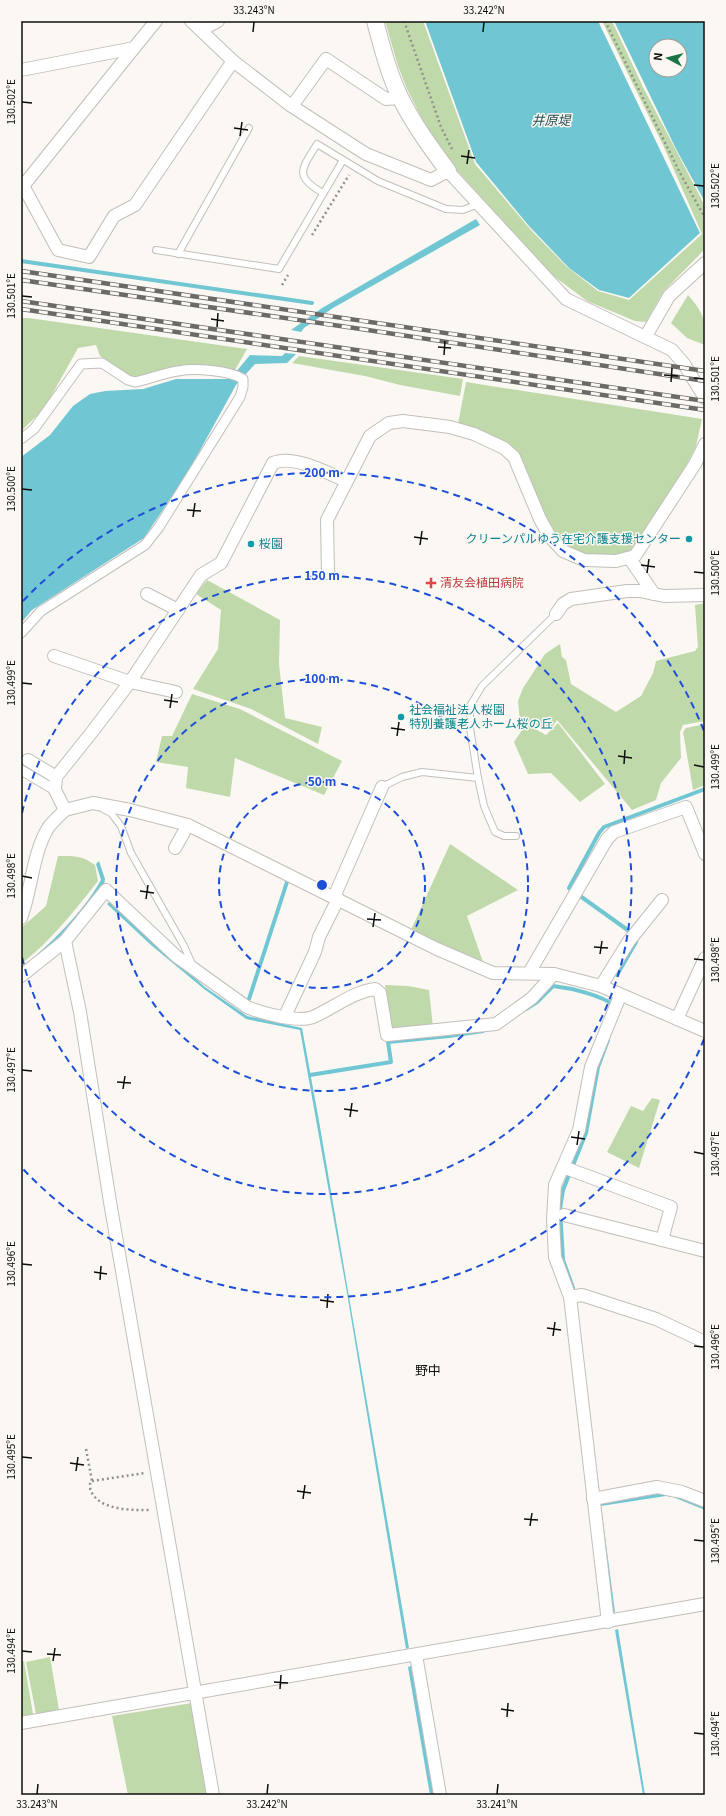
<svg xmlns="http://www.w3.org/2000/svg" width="726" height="1816" font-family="Georgia,'Noto Sans JP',serif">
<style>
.green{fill:#bfd9ab}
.water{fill:#71c6d3;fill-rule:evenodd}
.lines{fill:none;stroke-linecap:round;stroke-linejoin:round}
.stream{stroke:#71c6d3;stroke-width:4}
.service-casing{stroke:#c2bfbb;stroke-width:8}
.pedestrian-casing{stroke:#c2bfbb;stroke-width:11}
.minor-casing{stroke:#c2bfbb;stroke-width:14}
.tertiary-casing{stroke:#c2bfbb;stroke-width:18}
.path{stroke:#92908c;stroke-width:2.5;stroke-dasharray:2 3;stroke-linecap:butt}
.service{stroke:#fff;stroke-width:6}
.pedestrian{stroke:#fff;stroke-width:9}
.minor{stroke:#fff;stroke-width:12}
.tertiary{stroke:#fff;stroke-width:16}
.rail-casing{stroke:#6c6a67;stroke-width:4.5}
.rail{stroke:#fbf8f3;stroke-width:3;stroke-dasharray:9;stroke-linecap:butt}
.ticks{fill:none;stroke:#0f0e0c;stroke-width:1.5}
.ring{fill:none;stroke:#1d4ed8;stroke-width:2;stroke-dasharray:7 5}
.culture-dot{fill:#0f9aa8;stroke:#fbf8f3;stroke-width:1.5}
.health-dot{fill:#e0444e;stroke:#fbf8f3;stroke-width:1.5}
.labels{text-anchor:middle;stroke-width:3;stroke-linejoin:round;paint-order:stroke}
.culture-label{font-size:12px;fill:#0d838f;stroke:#fbf8f3;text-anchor:start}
.health-label{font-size:12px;fill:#be3a42;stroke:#fbf8f3;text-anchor:start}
.water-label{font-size:13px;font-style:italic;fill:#254d52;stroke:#fbf8f3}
.neighbourhood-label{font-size:13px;fill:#0f0e0c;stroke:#fbf8f3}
.centre{fill:#1d4ed8;stroke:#fbf8f3;stroke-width:2}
.ring-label{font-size:12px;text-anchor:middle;font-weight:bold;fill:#1d4ed8;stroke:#fbf8f3;stroke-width:3;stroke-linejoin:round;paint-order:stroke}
.neatline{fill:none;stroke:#0f0e0c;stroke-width:1.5}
.ticks-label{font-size:10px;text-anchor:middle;fill:#0f0e0c}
</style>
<rect width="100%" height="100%" fill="#fbf8f3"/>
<!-- green -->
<g class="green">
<polygon points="385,21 423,21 475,164 531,230 567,267 598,291 629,300 702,234 663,145 602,21 612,21 643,87 705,206 705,249 663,292 646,322 635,321 587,301 551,274 453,166 431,137 407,89 398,66"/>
<path d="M 688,295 C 705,315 705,319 705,345 L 687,338 L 671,323 Z"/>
<polygon points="21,318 29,318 247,349 235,370 222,368 136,378 130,377 100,356 96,345 78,348 44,409 21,431"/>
<polygon points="299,356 463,379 460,396 400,385 365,376 292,363"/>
<polygon points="466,382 702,419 696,446 684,470 633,552 613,558 583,557 567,549 552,533 520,460 458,424"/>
<polygon points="207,580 280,620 279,664 285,718 322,727 318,744 251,709 193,689 218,649 221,610 196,594"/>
<polygon points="705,603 705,721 683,725 680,732 681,758 661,783 656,800 632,810 557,720 550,730 520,721 518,701 523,688 531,676 545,654 560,644 562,657 566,660 571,684 616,712 641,696 653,673 656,661 695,651 698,647 695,605"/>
<polygon points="192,694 240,709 342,761 324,795 235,758 230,797 186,788 188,767 156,762 162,736 172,736"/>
<polygon points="558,723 605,784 580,802 551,773 528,774 514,742 526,724 546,735"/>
<polygon points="705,724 705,785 693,790 683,732 686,728"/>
<polygon points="450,844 518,890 467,916 483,962 411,930"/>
<path d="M 58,856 C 75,856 81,855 95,865 L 98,881 C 75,910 51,941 21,964 L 21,928 L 46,906 Z"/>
<polygon points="385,985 408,986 429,990 433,1027 392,1030"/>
<polygon points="652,1098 660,1100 639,1168 607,1152 631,1106 643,1111"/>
<polygon points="50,1657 59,1710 36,1714 26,1662"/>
<polygon points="24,1661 33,1714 21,1716 21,1662"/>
<polygon points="192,1703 208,1795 128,1795 112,1716"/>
</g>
<!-- water -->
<g class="water">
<polygon points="425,21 598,21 700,233 629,298 599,290 569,268 529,226 476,162"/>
<path d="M 614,21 L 705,21 L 705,202 L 676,149 ZM 656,46 L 680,46 L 680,70 L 656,70 Z"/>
<polygon points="476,219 480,225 333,308 304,328 301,332 291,330 322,308"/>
<polygon points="285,353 296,354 287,363 255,364 236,385 187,474 144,538 32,610 21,623 21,457 50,435 73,406 90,394 105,391 143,389 176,379 230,379 250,355 282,356"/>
<path d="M 99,861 L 105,879 L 104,886 L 51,946 L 21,971 L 21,968 C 49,946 84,911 101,880 L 96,864 Z"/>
<polygon points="109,902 205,987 247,1016 302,1028 319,1121 409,1648 406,1649 347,1293 300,1030 246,1019 204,989 151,945 107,904"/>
<polygon points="665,1493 705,1507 705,1510 673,1497 666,1496 601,1506 615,1612 612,1613 598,1503"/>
<polygon points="618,1629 645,1795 643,1795 615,1630"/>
<polygon points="411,1666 434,1795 430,1795 408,1667"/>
</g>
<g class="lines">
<!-- stream -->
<g class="stream">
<polyline points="21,261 312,303"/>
<polyline points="617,975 636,942 629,931 569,888 599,833 604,827 705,789"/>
<polyline points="249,999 287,882"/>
<path d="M 526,1009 L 537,1002 L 553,986 C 571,988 601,995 615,1006"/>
<polyline points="310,1075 391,1062 388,1042 449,1036 483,1031"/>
<polyline points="573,1288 563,1260 560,1209 563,1190 586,1133 598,1067 608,1040"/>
</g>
<!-- service casing -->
<g class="service-casing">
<g id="service">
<path d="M 323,193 C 293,176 302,169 317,144 L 378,181 L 446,209 L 463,210 L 478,204"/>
<polyline points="156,250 279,269 343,160"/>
<polyline points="178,254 249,128"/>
<polyline points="382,787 402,777 422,772 478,778"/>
<polyline points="103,809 111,813 121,826 131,853 184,946 192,964"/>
<polyline points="516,836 504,836 495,832 484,806 478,778 470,728 470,706 482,686 556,614"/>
</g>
</g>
<!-- pedestrian casing -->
<g class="pedestrian-casing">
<g id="pedestrian">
<path d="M 21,439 L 34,429 L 81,364 L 102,363 L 128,380 L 135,382 C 149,379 164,373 178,371 C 194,368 229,370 243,379 L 243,387 L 240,397 L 159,527 L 145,545 L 41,611 L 21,633"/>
<polyline points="21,770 55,790"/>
</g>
</g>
<!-- minor casing -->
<g class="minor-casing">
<g id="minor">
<polyline points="191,21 233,61 290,105 366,154 431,180 448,171 566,299 672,350 684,364 705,398"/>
<polyline points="201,30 218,21"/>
<polyline points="21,70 134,48 156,21"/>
<polyline points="292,106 326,59 386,99 400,98"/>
<polyline points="21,182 58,250 89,257 114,216 135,205 233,61"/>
<polyline points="23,186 134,48"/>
<polyline points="646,336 669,296 705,263"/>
<path d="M 346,481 C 328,473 293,454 273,463 L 221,563 L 201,575 L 130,682 L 92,732 L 56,777 L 55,790 L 65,810 L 93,803 L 130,810 L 188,825 L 437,949 L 493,973 L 554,974 L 601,986 L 705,1031"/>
<polyline points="630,559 654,594"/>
<polyline points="328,573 327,520 370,436 389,423 403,421 450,427 474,434 504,448 514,457 540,519 550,537 563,551 584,560 616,561 635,556 695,464 705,444"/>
<polyline points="147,594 178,610"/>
<polyline points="556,614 563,604 571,599 627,591 640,591 664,596 705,595"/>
<polyline points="54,656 130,682 176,692"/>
<polyline points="28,760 56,777"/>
<polyline points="175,848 188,825"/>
<polyline points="334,897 382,787"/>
<path d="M 21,918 C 32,889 32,855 48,828 C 52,822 59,816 65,810"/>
<polyline points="65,941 80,1012 110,1202 213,1795"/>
<polyline points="529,973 607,839 614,832 686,807 705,854"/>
<path d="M 21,976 L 65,941 L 106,890 L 176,956 L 247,1007 C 261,1013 298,1023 313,1017 C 334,1008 352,992 375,989 L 380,993 L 387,1035 L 496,1024 L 532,998 L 554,974"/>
<polyline points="601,986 629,941 662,900"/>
<polyline points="285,1016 315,952 319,937 338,899"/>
<polyline points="677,1019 705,958"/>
<polyline points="563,1167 671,1207 662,1240"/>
<polyline points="564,1215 705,1251"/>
<polyline points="570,1297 582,1295 656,1319 705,1342"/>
<polyline points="593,1499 657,1487 682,1492 705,1501"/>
<polyline points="608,1622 570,1297 555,1257 553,1219 555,1185 579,1130 591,1067 620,996"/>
<polyline points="416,1655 440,1795"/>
<polyline points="21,1723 705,1604"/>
</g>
</g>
<!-- tertiary casing -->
<g class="tertiary-casing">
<path id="tertiary" d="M 375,21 C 382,47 389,75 401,99 C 414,125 431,148 448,171"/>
</g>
<!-- path -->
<g class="path">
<polyline points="404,21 441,127 453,151"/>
<polyline points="605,21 680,173 705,218"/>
<polyline points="312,235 349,175"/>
<polyline points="282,285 288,275"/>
<path d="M 86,1449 L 92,1481 L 90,1484 C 90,1487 90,1491 92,1493 C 102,1511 134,1510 151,1510"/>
<polyline points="92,1481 145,1473"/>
</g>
<!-- service -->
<use href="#service" class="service"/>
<!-- pedestrian -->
<use href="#pedestrian" class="pedestrian"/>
<!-- minor -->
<use href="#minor" class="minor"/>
<!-- tertiary -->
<use href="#tertiary" class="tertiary"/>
<!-- rail casing -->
<g class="rail-casing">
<g id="rail">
<polyline points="21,271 705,371"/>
<polyline points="21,280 361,329 705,381"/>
<polyline points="21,301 705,401"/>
<polyline points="21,309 705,410"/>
</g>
</g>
<!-- rail -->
<use href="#rail" class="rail"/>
</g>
<!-- ticks -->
<path class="ticks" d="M 253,32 L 254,22M 483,32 L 484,22M 22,102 L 32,103M 234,128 L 248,130M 240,136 L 242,122M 461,156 L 475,158M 467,164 L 469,150M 694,185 L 704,186M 22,296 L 32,297M 211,319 L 224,321M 217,327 L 218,313M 438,347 L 451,348M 444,355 L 445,341M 664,375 L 678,376M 694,378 L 704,379M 671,382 L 672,368M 22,489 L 32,490M 187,510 L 201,511M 193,517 L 195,503M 414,537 L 428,539M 420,545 L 422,531M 641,565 L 655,567M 694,572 L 704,573M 647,573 L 649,559M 22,683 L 32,684M 164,700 L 178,702M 170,708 L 172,694M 391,728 L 405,730M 397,736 L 399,722M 618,756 L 632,758M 624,764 L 625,750M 694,765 L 704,767M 22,876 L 32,878M 140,891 L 154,893M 146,899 L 148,885M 367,919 L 381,920M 373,927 L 375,913M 594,947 L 608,948M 600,954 L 602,941M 694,959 L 704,960M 22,1070 L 32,1071M 117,1082 L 131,1083M 123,1089 L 125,1076M 344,1109 L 358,1111M 350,1117 L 352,1103M 571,1137 L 585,1139M 577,1145 L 579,1131M 694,1152 L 704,1154M 22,1264 L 32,1265M 94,1272 L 107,1274M 100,1280 L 101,1266M 320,1300 L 334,1302M 327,1308 L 328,1294M 547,1328 L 561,1330M 553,1336 L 555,1322M 694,1346 L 704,1347M 22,1457 L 32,1458M 70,1463 L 84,1465M 76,1471 L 78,1457M 297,1491 L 311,1493M 303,1499 L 305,1485M 524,1519 L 538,1520M 530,1526 L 532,1513M 694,1540 L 704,1541M 22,1651 L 32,1652M 47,1654 L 61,1655M 53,1661 L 55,1648M 274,1682 L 288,1683M 280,1689 L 281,1675M 501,1709 L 514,1711M 507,1717 L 508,1703M 694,1733 L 704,1734M 37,1794 L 38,1784M 267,1794 L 268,1784M 497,1794 L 498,1784"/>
<!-- distance rings -->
<g class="ring">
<circle cx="322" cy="885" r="103"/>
<circle cx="322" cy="885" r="206"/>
<path d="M22 813A309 309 0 1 1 22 957"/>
<path d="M704 1039A412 412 0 0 1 23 1169M23 601A412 412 0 0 1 704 731"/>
</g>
<!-- markers -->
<g class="culture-dot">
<circle cx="689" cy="539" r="4"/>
<circle cx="251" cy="544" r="4"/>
<circle cx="401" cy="717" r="4"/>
</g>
<path class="health-dot" d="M429 577h4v4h4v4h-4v4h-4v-4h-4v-4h4z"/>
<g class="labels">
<!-- culture labels -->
<g class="culture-label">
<text x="681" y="543" text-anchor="end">クリーンパルゆう在宅介護支援センター</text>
<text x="259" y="548">桜園</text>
<text x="409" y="714">社会福祉法人桜園<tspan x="409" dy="14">特別養護老人ホーム桜の丘</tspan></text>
</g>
<!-- health labels -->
<g class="health-label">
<text x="440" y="587">清友会植田病院</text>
</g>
<!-- water labels -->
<g class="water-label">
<text x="551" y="125">井原堤</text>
</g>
<!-- neighbourhood labels -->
<g class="neighbourhood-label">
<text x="428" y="1375">野中</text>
</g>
</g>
<circle cx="322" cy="885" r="6" class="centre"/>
<g class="ring-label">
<text x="322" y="477">200 m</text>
<text x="322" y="580">150 m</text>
<text x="322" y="683">100 m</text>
<text x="322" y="786">50 m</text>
</g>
<!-- border -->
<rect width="726" height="1816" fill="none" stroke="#fbf8f3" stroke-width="44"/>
<!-- north arrow -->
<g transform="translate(668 58) rotate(277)"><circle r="19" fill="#fbf8f3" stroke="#9d9a97"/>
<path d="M0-3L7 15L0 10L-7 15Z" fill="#1b7346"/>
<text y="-6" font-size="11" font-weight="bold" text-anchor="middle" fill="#0f0e0c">N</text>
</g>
<rect x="22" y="22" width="682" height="1772" class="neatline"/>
<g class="ticks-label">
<text x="254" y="14">33.243°N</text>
<text x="484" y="14">33.242°N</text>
<text transform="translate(11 102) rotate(-90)" y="4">130.502°E</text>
<text transform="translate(715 186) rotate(-90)" y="4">130.502°E</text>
<text transform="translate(11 296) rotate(-90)" y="4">130.501°E</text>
<text transform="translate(715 379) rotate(-90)" y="4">130.501°E</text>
<text transform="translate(11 489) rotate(-90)" y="4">130.500°E</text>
<text transform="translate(715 573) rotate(-90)" y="4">130.500°E</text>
<text transform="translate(11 683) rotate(-90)" y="4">130.499°E</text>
<text transform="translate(715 767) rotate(-90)" y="4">130.499°E</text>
<text transform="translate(11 876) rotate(-90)" y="4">130.498°E</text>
<text transform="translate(715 960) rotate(-90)" y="4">130.498°E</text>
<text transform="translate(11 1070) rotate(-90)" y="4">130.497°E</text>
<text transform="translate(715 1154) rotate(-90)" y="4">130.497°E</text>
<text transform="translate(11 1264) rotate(-90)" y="4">130.496°E</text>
<text transform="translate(715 1347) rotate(-90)" y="4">130.496°E</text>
<text transform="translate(11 1457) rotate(-90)" y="4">130.495°E</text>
<text transform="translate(715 1541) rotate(-90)" y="4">130.495°E</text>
<text transform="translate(11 1651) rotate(-90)" y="4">130.494°E</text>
<text transform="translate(715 1734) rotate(-90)" y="4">130.494°E</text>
<text x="37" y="1808">33.243°N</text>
<text x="267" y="1808">33.242°N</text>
<text x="497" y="1808">33.241°N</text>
</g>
</svg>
